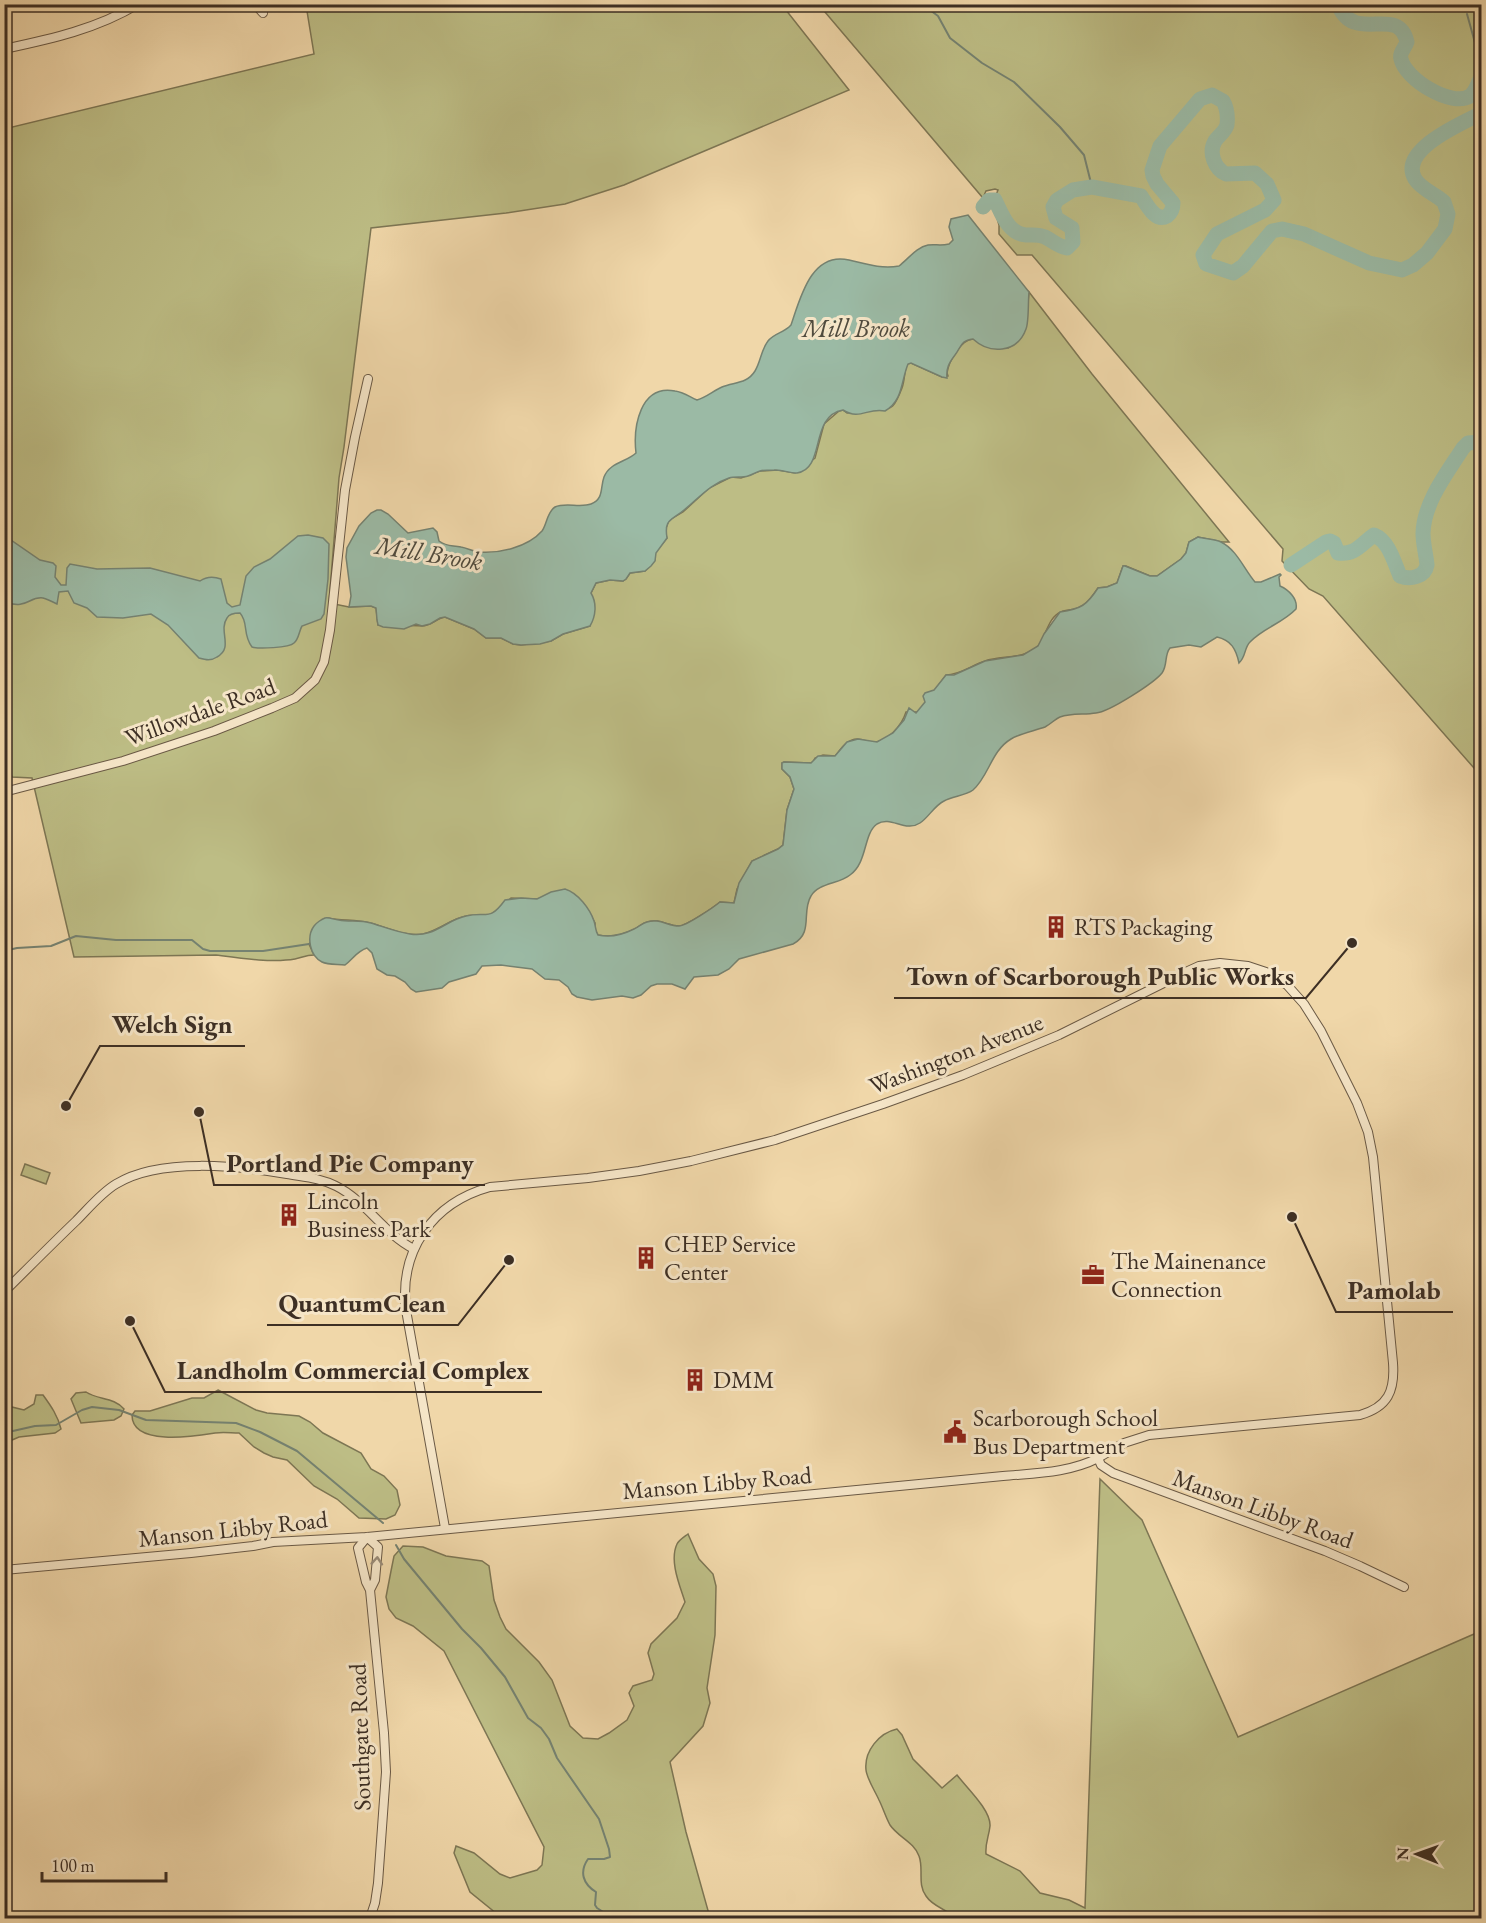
<svg xmlns="http://www.w3.org/2000/svg" width="1486" height="1923" font-family="'EB Garamond',serif">
<style>
.green{fill:#bdbd85;stroke:#7d7654;stroke-width:1.5}
.water{fill:#9bbaa5;stroke:#758271;stroke-width:1.5}
.lines{fill:none;stroke-linecap:round;stroke-linejoin:round}
.stream{stroke:#758271;stroke-width:2}
.river{stroke:#9bbaa5;stroke-width:15}
.street-casing{stroke:#6a5945;stroke-width:10}
.street{stroke:#f5e5c7;stroke-width:8}
.oneway{stroke:#998a76}
.labels{text-anchor:middle;stroke-width:6;stroke-linejoin:round;paint-order:stroke}
.street-label{font-size:24px;fill:#3d2f24;stroke:#f5e5c7}
.poi-label{font-size:24px;fill:#3d2f24;stroke:#f5e5c7;text-anchor:start}
.water-label{font-size:26px;font-style:italic;fill:#504b3e;stroke:#f5e5c7}
.leader{fill:none;stroke:#3d2f24;stroke-width:2}
.callout-dot{fill:#3d2f24;stroke:#f5e5c7;stroke-width:2}
.callout-label{font-size:26px;text-anchor:middle;font-weight:bold;fill:#3d2f24;stroke:#f5e5c7;stroke-width:6;stroke-linejoin:round;paint-order:stroke}
</style>
<rect width="100%" height="100%" fill="#f0d7a9"/>
<filter id="stains"><feTurbulence type="fractalNoise" baseFrequency=".00333" numOctaves="4"/><feColorMatrix values="0 0 0 0 .2 0 0 0 0 .09 0 0 0 0 .02 0 0 0 .5 -.17"/></filter>
<radialGradient id="worn" r=".72"><stop offset=".6" stop-color="#630" stop-opacity="0"/><stop offset="1" stop-color="#630" stop-opacity=".3"/></radialGradient>
<!-- green -->
<g class="green">
<path d="M 306,5 L 782,5 L 849,90 L 624,185 L 565,204 L 506,213 L 371,228 L 344,447 L 339,478 L 329,603 L 349,607 L 371,606 L 376,608 L 378,625 C 393,625 408,625 422,626 C 431,626 437,618 445,617 L 474,629 L 486,638 L 501,638 L 513,644 L 521,645 L 551,641 L 563,634 L 590,626 L 591,593 L 596,583 L 610,580 L 623,581 L 626,579 L 630,573 L 645,571 L 655,560 L 655,553 L 667,538 L 665,531 L 669,520 L 683,512 L 709,488 L 731,477 L 741,478 L 760,471 L 778,470 L 795,473 L 815,458 L 824,424 L 839,411 L 843,410 L 847,413 C 855,412 863,410 871,410 C 893,408 893,411 902,388 C 905,380 904,372 907,364 L 911,363 L 942,377 L 948,376 L 947,373 C 949,361 960,340 973,339 L 1008,348 C 1027,338 1027,311 1029,292 L 1092,374 L 1229,542 L 1222,542 L 1198,537 L 1189,542 L 1186,553 L 1181,559 L 1157,576 L 1150,576 L 1126,566 L 1123,566 L 1117,583 L 1107,587 L 1098,588 C 1092,597 1086,606 1075,609 C 1071,610 1065,610 1061,612 C 1048,617 1046,637 1038,646 C 1024,660 1002,655 985,661 C 972,665 960,675 946,675 L 919,712 L 906,712 C 902,725 887,744 871,742 C 865,741 859,737 852,740 C 843,743 841,750 835,756 L 823,755 L 815,758 L 813,762 L 811,763 L 784,762 L 782,763 L 782,769 L 790,777 L 794,789 L 787,810 L 783,845 L 778,849 L 752,861 L 737,889 L 734,903 L 720,902 C 714,907 686,926 679,926 C 668,926 659,918 647,922 C 642,923 639,927 635,929 C 623,935 611,938 598,935 L 595,931 L 595,923 L 586,907 L 542,898 L 537,899 L 511,898 C 503,905 495,915 484,916 C 478,916 472,914 466,916 C 450,919 440,930 423,934 C 404,937 388,927 370,923 C 356,919 342,921 328,918 L 309,944 L 314,955 C 306,955 301,958 295,959 C 272,963 239,958 216,955 L 74,957 L 32,778 L 12,777 L 5,758 L 4,129 L 314,54 Z"/>
<polygon points="819,5 1481,5 1481,776 1323,596 1309,589 1282,561 1283,549 1032,255 1017,255 999,234 999,225 995,211 998,204 996,195 998,190 995,189 986,191 983,198"/>
<polygon points="25,1164 50,1173 46,1184 21,1175"/>
<path d="M 218,1390 L 256,1410 L 267,1413 L 299,1416 L 310,1422 L 323,1433 L 361,1453 L 371,1469 L 384,1476 L 397,1490 L 400,1505 L 395,1515 L 386,1519 L 359,1518 L 337,1499 L 314,1486 L 287,1460 L 273,1457 L 264,1453 L 254,1447 L 239,1433 C 231,1433 223,1432 215,1433 C 196,1436 132,1447 132,1415 L 135,1411 L 150,1411 L 192,1398 L 204,1398 Z"/>
<path d="M 86,1392 C 98,1400 114,1397 124,1409 L 121,1416 L 114,1420 L 81,1423 L 71,1399 L 76,1393 Z"/>
<path d="M 36,1395 L 43,1395 C 51,1406 58,1416 61,1429 L 55,1433 L 19,1437 L 5,1443 L 5,1398 L 12,1407 L 24,1410 L 34,1404 Z"/>
<path d="M 1100,1479 L 1142,1520 L 1238,1737 L 1481,1631 L 1481,1918 L 955,1918 C 947,1909 933,1907 926,1896 C 917,1884 924,1869 919,1856 C 914,1842 898,1837 890,1825 C 886,1818 883,1808 879,1800 C 875,1791 867,1779 866,1770 C 864,1751 879,1733 897,1729 L 902,1735 L 913,1759 L 942,1788 L 957,1775 C 966,1787 991,1810 990,1826 C 989,1836 985,1843 986,1854 L 1020,1871 L 1040,1893 L 1069,1900 L 1085,1908 Z"/>
<path d="M 688,1534 L 699,1559 L 713,1574 L 716,1586 L 715,1635 L 707,1688 L 710,1703 L 703,1726 L 670,1762 L 686,1832 L 709,1914 L 709,1918 L 502,1918 L 470,1892 L 454,1853 L 456,1846 L 474,1853 L 500,1874 L 510,1878 L 537,1870 L 542,1865 L 544,1847 L 444,1651 L 413,1626 L 396,1618 L 389,1609 L 386,1597 L 391,1571 L 394,1556 L 403,1546 L 423,1547 L 446,1556 L 482,1561 L 489,1566 L 494,1600 L 500,1617 L 506,1629 L 539,1662 L 552,1680 L 570,1726 L 583,1738 L 598,1739 L 609,1733 L 627,1720 L 634,1706 L 629,1693 L 633,1686 L 652,1680 L 654,1674 L 648,1653 L 651,1644 L 677,1618 L 685,1602 C 680,1586 669,1561 677,1544 C 679,1540 684,1537 688,1534 Z"/>
</g>
<!-- water -->
<g class="water">
<path d="M 968,215 L 1029,292 C 1028,301 1029,322 1026,329 C 1017,354 989,354 973,339 C 961,340 961,347 955,355 C 949,363 946,368 947,378 L 942,377 L 911,363 L 908,364 C 901,381 903,401 885,411 C 868,407 860,421 843,410 C 809,416 826,469 797,473 C 791,474 782,469 774,470 C 770,470 764,470 760,471 C 756,472 752,475 748,476 C 742,478 735,476 729,478 C 710,484 699,498 684,510 C 671,521 664,519 667,538 L 656,553 L 655,561 L 651,566 L 645,571 L 630,573 L 626,579 L 623,581 L 610,580 L 596,583 L 591,593 C 597,603 596,616 590,626 L 563,634 L 551,641 L 540,644 L 521,645 L 513,644 L 501,638 L 486,638 L 474,629 L 445,617 L 440,618 L 430,624 L 422,626 L 416,624 L 404,629 L 383,627 L 378,625 L 377,620 L 376,608 L 371,606 L 349,607 L 351,596 L 346,557 L 347,548 L 359,526 L 371,513 L 377,510 L 381,510 L 388,514 L 408,533 L 433,528 L 437,532 L 439,541 C 447,547 452,545 461,547 C 467,548 472,551 478,552 C 499,554 528,547 542,531 C 547,524 547,512 555,507 C 565,502 580,508 591,504 C 604,499 600,488 604,477 C 610,462 627,462 636,453 C 633,427 640,384 675,391 C 683,392 690,397 697,400 C 707,397 713,391 722,387 C 734,382 747,384 755,371 C 761,361 761,350 768,341 C 774,333 784,333 791,325 C 800,299 811,251 849,260 C 866,264 881,269 899,266 C 908,259 917,247 928,245 C 936,244 940,246 949,244 L 953,240 L 949,227 L 951,219 Z"/>
<path d="M 308,535 L 323,538 L 329,544 L 328,579 L 324,614 L 321,619 L 302,626 C 299,631 299,639 294,643 C 289,648 258,649 252,647 C 242,634 249,623 240,613 C 235,613 229,614 227,618 C 218,631 234,648 217,657 C 211,661 206,660 199,658 L 168,625 L 151,614 L 123,618 L 97,617 L 87,608 L 74,603 L 68,591 L 59,592 L 57,604 C 53,602 47,599 43,598 C 29,596 27,610 5,602 L 5,536 L 40,560 L 53,563 L 56,566 L 55,577 L 61,585 L 66,585 L 67,568 L 70,564 L 97,569 L 150,568 L 200,581 C 207,576 213,576 221,579 L 227,603 L 232,607 L 240,605 L 246,576 L 254,567 L 270,559 L 298,536 Z"/>
<path d="M 1198,537 C 1205,539 1215,539 1221,542 C 1237,550 1244,569 1255,582 L 1261,582 L 1280,574 L 1281,575 L 1279,577 L 1280,586 C 1289,590 1298,599 1296,609 C 1283,623 1263,628 1250,642 C 1244,648 1246,657 1239,663 C 1236,649 1231,640 1217,637 L 1201,647 L 1189,645 L 1170,648 C 1164,655 1168,665 1162,673 C 1154,683 1109,712 1096,713 C 1084,715 1072,713 1060,717 C 1055,719 1051,724 1045,727 C 1034,731 1021,733 1011,739 C 991,751 989,776 973,790 C 965,796 952,796 944,801 C 934,806 929,817 920,823 C 905,833 891,815 877,824 C 863,834 868,862 850,875 C 839,884 818,883 811,896 C 801,912 814,933 793,944 L 739,959 L 729,969 L 718,975 L 694,977 L 685,989 L 672,984 L 657,984 L 651,986 L 641,995 L 633,998 L 622,996 L 592,1000 L 577,997 L 572,994 L 568,987 L 559,980 L 545,979 L 532,969 L 501,965 L 482,966 L 476,974 L 449,982 L 442,988 L 416,992 L 411,989 L 405,982 L 395,976 L 387,975 L 377,969 L 372,953 L 367,948 C 357,951 353,959 345,965 C 338,964 328,965 322,962 C 310,956 306,937 314,926 C 316,923 322,919 325,918 C 330,917 334,920 339,920 C 349,922 360,920 371,923 C 384,927 397,932 410,934 C 434,938 446,920 466,916 C 487,911 489,922 505,900 L 521,898 L 537,899 L 551,892 L 565,889 C 578,893 590,909 594,921 C 596,927 595,930 598,935 C 611,938 622,935 634,929 C 639,927 642,923 647,922 C 659,918 668,926 679,926 C 686,926 714,907 720,902 L 734,903 L 739,883 L 752,861 L 778,849 L 783,845 L 787,810 L 794,789 L 790,777 L 782,769 L 782,763 L 784,762 L 811,763 L 818,756 L 835,756 L 847,742 L 858,739 L 877,742 L 893,733 L 904,720 L 909,708 L 916,713 L 925,702 L 923,696 L 925,693 L 934,690 L 946,675 L 954,675 L 985,661 L 1023,655 L 1038,646 L 1044,634 L 1060,612 C 1081,609 1087,605 1098,588 L 1107,587 L 1117,583 L 1123,566 L 1125,566 L 1150,576 L 1157,576 L 1181,559 L 1186,553 L 1189,542 Z"/>
</g>
<g class="lines">
<!-- stream -->
<g class="stream">
<polyline points="922,4 938,16 950,38 982,63 1014,82 1060,127 1084,155 1092,187"/>
<polyline points="1467,14 1482,68"/>
<polyline points="4,951 17,948 51,946 76,936 116,940 192,940 203,949 210,951 263,951 309,944"/>
<polyline points="4,1433 35,1426 56,1425 82,1410 92,1407 119,1410 146,1420 236,1423 260,1432 297,1451 383,1523"/>
<path d="M 396,1545 L 404,1559 L 462,1629 L 481,1648 L 505,1677 L 528,1718 L 541,1728 L 549,1739 L 557,1758 L 599,1819 L 609,1849 L 610,1857 L 604,1859 L 588,1859 C 579,1872 583,1884 596,1892 L 595,1905 L 597,1908 L 613,1918"/>
</g>
<!-- river -->
<g class="river">
<path d="M 1338,4 C 1354,46 1398,3 1407,42 C 1405,48 1399,53 1401,59 C 1405,79 1452,108 1470,96 C 1476,92 1478,82 1482,76"/>
<path d="M 983,207 L 989,200 L 995,200 C 1001,212 1008,234 1026,235 C 1032,235 1039,234 1045,237 C 1053,241 1057,246 1067,248 L 1073,242 L 1072,228 L 1056,218 L 1053,207 L 1057,200 L 1073,190 L 1092,187 L 1141,196 C 1146,203 1155,223 1167,216 C 1171,213 1173,208 1173,203 L 1157,184 L 1153,176 L 1152,170 L 1160,146 L 1200,99 L 1212,95 L 1223,101 C 1227,108 1228,116 1227,125 C 1225,132 1219,135 1215,141 C 1208,153 1215,169 1226,174 L 1255,173 L 1267,184 L 1274,200 L 1265,210 L 1217,234 L 1203,255 L 1206,264 L 1233,273 L 1243,266 L 1272,231 L 1282,229 L 1304,234 L 1369,263 L 1402,270 L 1413,265 L 1427,253 L 1445,229 L 1448,214 L 1444,202 C 1436,194 1422,190 1415,179 C 1398,150 1462,123 1482,113"/>
<path d="M 1291,565 L 1326,542 L 1330,541 L 1334,543 L 1338,553 C 1356,555 1361,544 1374,535 C 1389,541 1394,562 1400,576 C 1410,580 1425,577 1427,565 C 1426,554 1423,544 1423,533 C 1424,502 1447,473 1463,448 L 1468,443 L 1482,442"/>
</g>
<!-- street casing -->
<g class="street-casing">
<g id="street">
<polyline points="255,4 263,13"/>
<path d="M 4,49 C 51,39 97,29 138,4"/>
<polyline points="4,792 123,761 214,731 272,708 295,698 315,680 324,662 330,630 345,490 355,437 368,379"/>
<path d="M 4,1292 C 28,1268 52,1244 76,1221 C 89,1208 101,1193 116,1184 C 159,1157 240,1166 287,1174 C 304,1177 321,1178 336,1186 C 366,1201 384,1234 414,1249"/>
<path d="M 445,1528 L 406,1310 C 399,1251 432,1203 490,1187 L 588,1178 L 639,1171 L 691,1161 L 775,1140 L 883,1104 L 963,1075 L 1059,1035 L 1188,971 L 1199,966 L 1220,963 L 1248,966 L 1266,972 L 1287,985 L 1304,1004 L 1321,1031 L 1357,1103 L 1368,1132 L 1373,1157 L 1393,1363 C 1395,1391 1388,1407 1360,1415 L 1149,1435 L 1124,1443 L 1098,1458"/>
<path d="M 4,1570 L 191,1553 L 253,1546 L 273,1542 L 367,1537 L 1003,1476 C 1035,1473 1069,1473 1098,1458 L 1101,1465 L 1113,1473 L 1325,1551 L 1360,1566 L 1404,1587"/>
<polyline points="370,1590 375,1580 378,1547 367,1537 358,1548 366,1582 370,1590 384,1733 386,1772 378,1883 375,1903 370,1918"/>
</g>
</g>
<!-- street -->
<use href="#street" class="street"/>
</g>
<!-- one-way arrows -->
<defs><path id="oneway-chevron" d="M-2-3.5L2.5 0L-2 3.5" fill="none" stroke-width="1.6" stroke-linecap="round" stroke-linejoin="round" transform="scale(1.5)"/></defs>
<use class="oneway" href="#oneway-chevron" transform="translate(377 1561) rotate(-86)"/>
<!-- icons -->
<defs>
<g id="building-bare" transform="scale(1.8)"><path d="M-4-6H4V6H1V3H-1V6H-4ZM-2.5-4.3h1.7v1.8h-1.7ZM.8-4.3h1.7v1.8H.8ZM-2.5-1h1.7V.8h-1.7ZM.8-1h1.7V.8H.8Z" fill="#8f2418" stroke="#f5e5c7" stroke-width="2.5" paint-order="stroke"/></g>
<g id="office-bare" transform="scale(1.8)"><path d="M-6-3h4V-5.5h4V-3h4V5H-6ZM-1-4.5V-3h2v-1.5ZM-6 0V1H6V0Z" fill="#8f2418" stroke="#f5e5c7" stroke-width="2.5" paint-order="stroke"/></g>
<g id="civic-bare" transform="scale(1.8)"><path d="M-.6-6.5H3V-4.5H.6V-3L4-1V1h2V6H-6V1h2V-1L-.6-3ZM-1.2 2.5V6h2.4V2.5Z" fill="#8f2418" stroke="#f5e5c7" stroke-width="2.5" paint-order="stroke"/></g>
</defs>
<g fill-rule="evenodd">
<use href="#building-bare" x="1056" y="927"/>
<use href="#building-bare" x="289" y="1215"/>
<use href="#building-bare" x="646" y="1258"/>
<use href="#office-bare" x="1093" y="1275"/>
<use href="#building-bare" x="695" y="1380"/>
<use href="#civic-bare" x="955" y="1432"/>
</g>
<g class="labels">
<!-- street labels -->
<g class="street-label">
<text transform="translate(200 712) rotate(-20)" y="8">Willowdale Road</text>
<text transform="translate(956 1054) rotate(-21)" y="8">Washington Avenue</text>
<text transform="translate(717 1483) rotate(-5)" y="8">Manson Libby Road</text>
<text transform="translate(1263 1509) rotate(20)" y="8">Manson Libby Road</text>
<text transform="translate(233 1529) rotate(-6)" y="8">Manson Libby Road</text>
<text transform="translate(360 1737) rotate(-92)" y="8">Southgate Road</text>
</g>
<!-- poi labels -->
<g class="poi-label">
<text x="1074" y="935">RTS Packaging</text>
<text x="307" y="1209">Lincoln<tspan x="307" dy="28">Business Park</tspan></text>
<text x="664" y="1252">CHEP Service<tspan x="664" dy="28">Center</tspan></text>
<text x="1111" y="1269">The Mainenance<tspan x="1111" dy="28">Connection</tspan></text>
<text x="713" y="1388">DMM</text>
<text x="973" y="1426">Scarborough School<tspan x="973" dy="28">Bus Department</tspan></text>
</g>
<!-- water labels -->
<g class="water-label">
<text x="856" y="337">Mill Brook</text>
<text transform="translate(429 553) rotate(9)" y="9">Mill Brook</text>
</g>
</g>
<!-- callouts -->
<path class="leader" d="M1352 943L1306 998H894M66 1106L100 1046H245M199 1112L214 1185H485M1292 1217L1336 1312H1453M509 1260L458 1325H267M130 1321L165 1392H542"/>
<g class="callout-dot">
<circle cx="1352" cy="943" r="6"/>
<circle cx="66" cy="1106" r="6"/>
<circle cx="199" cy="1112" r="6"/>
<circle cx="1292" cy="1217" r="6"/>
<circle cx="509" cy="1260" r="6"/>
<circle cx="130" cy="1321" r="6"/>
</g>
<g class="callout-label">
<text x="1100" y="985">Town of Scarborough Public Works</text>
<text x="172" y="1033">Welch Sign</text>
<text x="350" y="1172">Portland Pie Company</text>
<text x="1394" y="1299">Pamolab</text>
<text x="362" y="1312">QuantumClean</text>
<text x="353" y="1379">Landholm Commercial Complex</text>
</g>
<!-- margin -->
<rect width="1486" height="1923" fill="none" stroke="#f0d7a9" stroke-width="24"/>
<rect x="6" y="6" width="1474" height="1911" fill="none" stroke="#3d2f24" stroke-width="3"/>
<rect x="12" y="12" width="1462" height="1899" fill="none" stroke="#3d2f24" stroke-width="1.5"/>
<!-- north arrow -->
<g transform="translate(1417 1854) rotate(271)" stroke="#f5e5c7" stroke-width="4.5" paint-order="stroke">
<path d="M0-4.5L10 22L0 15L-10 22Z" fill="#3d2f24"/>
<text y="-9" font-size="16" font-weight="bold" text-anchor="middle" fill="#3d2f24">N</text>
</g>
<!-- scale -->
<path d="M42 1872v9h124v-9" fill="none" stroke="#3d2f24" stroke-width="3"/>
<text x="51" y="1872" font-size="18" fill="#3d2f24" stroke="#f5e5c7" stroke-width="4.5" paint-order="stroke">100 m</text>
<rect width="100%" height="100%" filter="url(#stains)"/>
<rect width="100%" height="100%" fill="url(#worn)"/>
</svg>
